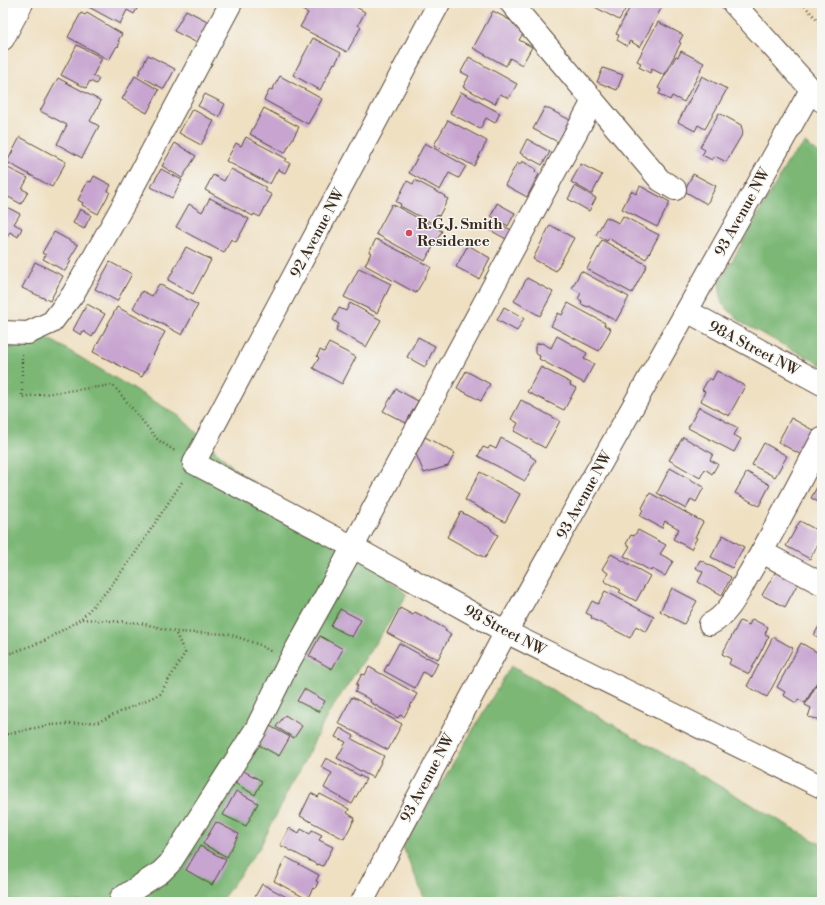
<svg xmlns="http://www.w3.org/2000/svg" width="825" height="905" font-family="'Libre Bodoni',serif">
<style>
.forest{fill:#7bb776;stroke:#5b704a}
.building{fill:#c7a5d0}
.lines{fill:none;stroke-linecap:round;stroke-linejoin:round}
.minor-casing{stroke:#564537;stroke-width:24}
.major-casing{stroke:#564537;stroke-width:24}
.path{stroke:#564537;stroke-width:2.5;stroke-dasharray:1 3;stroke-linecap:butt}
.minor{stroke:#fff;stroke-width:22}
.major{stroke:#fff;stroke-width:22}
.poi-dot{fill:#d1495b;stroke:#f6f6f2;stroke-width:1.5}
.labels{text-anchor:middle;stroke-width:3;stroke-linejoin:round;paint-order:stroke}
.street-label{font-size:15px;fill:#3b2a1e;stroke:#f6f6f2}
.poi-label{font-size:15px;font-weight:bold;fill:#3b2a1e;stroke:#f6f6f2;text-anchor:start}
</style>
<rect width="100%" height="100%" fill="#f6f6f2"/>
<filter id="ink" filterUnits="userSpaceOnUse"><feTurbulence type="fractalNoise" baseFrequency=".025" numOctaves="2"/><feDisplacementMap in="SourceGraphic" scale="8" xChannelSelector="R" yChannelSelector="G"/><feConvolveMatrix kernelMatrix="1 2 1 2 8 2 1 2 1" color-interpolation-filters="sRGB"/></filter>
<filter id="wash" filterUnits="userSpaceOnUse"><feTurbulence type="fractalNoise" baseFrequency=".012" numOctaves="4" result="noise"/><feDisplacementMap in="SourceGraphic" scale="16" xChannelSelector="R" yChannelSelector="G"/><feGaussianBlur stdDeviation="0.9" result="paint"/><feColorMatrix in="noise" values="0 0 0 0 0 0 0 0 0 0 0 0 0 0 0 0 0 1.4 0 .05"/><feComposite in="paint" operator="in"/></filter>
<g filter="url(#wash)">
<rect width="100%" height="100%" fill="#efe0c2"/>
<!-- forest -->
<g class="forest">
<polygon points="805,143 822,156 822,365 742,323 722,304 719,284 789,160"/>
<polygon points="46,337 179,416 237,471 353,547 407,595 327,716 260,847 220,902 3,902 3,348"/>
<polygon points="511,666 822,845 822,902 426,902 403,847"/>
</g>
<g id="blocks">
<!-- building -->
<g class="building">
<polygon points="87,3 140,3 134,14 127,10 120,24 85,5"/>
<polygon points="306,3 349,3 365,12 358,25 361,27 347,52 300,27 308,13 302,10"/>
<polygon points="595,3 629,3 619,20 593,6"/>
<polygon points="632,3 655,3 662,7 640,47 630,41 627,46 617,40 619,35 616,34"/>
<polygon points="186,10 211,23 199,44 174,31"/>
<polygon points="493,11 526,29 519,40 532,47 522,65 510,58 506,66 473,48"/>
<polygon points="81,13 85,15 87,13 122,34 118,41 120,42 118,47 117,46 109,60 68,37"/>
<polygon points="658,22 683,35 679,42 681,43 664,75 652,69 650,73 639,67 641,63 637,61"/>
<polygon points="313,38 341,53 335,64 334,63 320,90 293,75"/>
<polygon points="77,45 102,58 93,76 99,79 96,84 90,81 86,88 61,75"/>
<polygon points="681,51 704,63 700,70 701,70 684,102 672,96 670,100 659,94 661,90 658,88 676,56 678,57"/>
<polygon points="148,55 175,69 164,89 138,75"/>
<polygon points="469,57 517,84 509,98 500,94 495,104 463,87 469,76 461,72"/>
<polygon points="603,68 623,75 617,90 597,82"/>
<polygon points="135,76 159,90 147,113 122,99"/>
<polygon points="280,76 322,99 308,124 264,100 270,89 272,90"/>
<polygon points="702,76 727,89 705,129 698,125 695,131 678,122"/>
<polygon points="58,78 101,101 90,121 99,126 82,158 57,144 67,125 40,111"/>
<polygon points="461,92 500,113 495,123 486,118 480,129 450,113"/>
<polygon points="205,94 225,104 219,117 198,106"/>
<polygon points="545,107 570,120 558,142 533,129"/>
<polygon points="264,108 299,127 285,153 250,134"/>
<polygon points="192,109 214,121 201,145 179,133"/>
<polygon points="719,113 741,125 743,133 726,162 715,156 712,160 702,155 705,150 700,147"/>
<polygon points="448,120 487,141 474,166 434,145"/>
<polygon points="20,137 66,162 52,187 7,162"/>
<polygon points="246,137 287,159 285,161 290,163 285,173 278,169 270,184 226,161 236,143 241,146"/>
<polygon points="527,139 550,152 542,165 520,153"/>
<polygon points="175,143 196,156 182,178 162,166"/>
<polygon points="425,143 466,166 459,178 449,173 440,190 409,173"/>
<polygon points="522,161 536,169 535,172 539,174 527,197 505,185 517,163 520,165"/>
<polygon points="581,164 602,175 592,194 571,182"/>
<polygon points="8,168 28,178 22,189 28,192 21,204 3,194 3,171 5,172"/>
<polygon points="161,169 182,180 172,198 151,187"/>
<polygon points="231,169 267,188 265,191 272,195 260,217 254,214 253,216 205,190 213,175 224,181"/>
<polygon points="693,174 716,186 707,204 684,191"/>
<polygon points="94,176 111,185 108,191 110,192 98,214 82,205 83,203 78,200 88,181 91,182"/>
<polygon points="415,180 445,196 444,197 448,199 439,216 436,215 432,223 400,206 401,204 396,202 407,181 413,184"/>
<polygon points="575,186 596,198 589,211 568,199"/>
<polygon points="640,186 670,202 657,227 622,209 631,191 636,194"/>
<polygon points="210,198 249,219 236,242 231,239 224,253 176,227 189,204 202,212"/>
<polygon points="497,203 515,213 508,226 491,216"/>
<polygon points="392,204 442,231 425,261 376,234"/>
<polygon points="3,205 20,214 14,224 22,228 18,237 10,232 5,240 3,239"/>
<polygon points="80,209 91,215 84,229 73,223"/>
<polygon points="623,216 659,235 646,259 611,240 612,239 609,238 607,241 596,235 606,217 619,223"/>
<polygon points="493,220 513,231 508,240 488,229"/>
<polygon points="550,225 574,238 556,271 533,259"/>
<polygon points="54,232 78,245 69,260 71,261 65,271 43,259 46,255 42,253"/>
<polygon points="376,239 431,267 416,293 365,265 371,253 369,252"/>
<polygon points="602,240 647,265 632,293 587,269"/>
<polygon points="468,245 490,258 479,279 456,267"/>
<polygon points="186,247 211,260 193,294 168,280"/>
<polygon points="35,262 63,276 50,301 22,288"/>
<polygon points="110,262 132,274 117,301 95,289"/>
<polygon points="359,268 391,284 377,313 344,297"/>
<polygon points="581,271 629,297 616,321 589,306 588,307 581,304 582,301 578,299 581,293 572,288"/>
<polygon points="527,278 553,292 540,316 514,301"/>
<polygon points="159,284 198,305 182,335 133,308 142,291 152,296"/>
<polygon points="350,303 381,320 366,347 336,330 339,324 333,320 339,308 346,311"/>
<polygon points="568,303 605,323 604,325 611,329 599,351 551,326 558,313 562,315"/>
<polygon points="87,304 105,314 92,337 83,331 81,335 73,330"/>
<polygon points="117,307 165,332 142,377 93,352"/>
<polygon points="504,307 524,318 517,331 497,320"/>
<polygon points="557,336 587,353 584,359 594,364 584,383 539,359 540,356 535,353 535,347 537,344 542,343 551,348"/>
<polygon points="418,337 435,346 425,367 407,357"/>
<polygon points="329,343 356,357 342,384 313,368 319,358 317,356 320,350 324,352"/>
<polygon points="541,367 571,383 570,385 576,388 564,410 527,392"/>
<polygon points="466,371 490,384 481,401 457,388"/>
<polygon points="717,371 745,386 729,416 701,401 705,391 702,390 709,378 712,380"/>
<polygon points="396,389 418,401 406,423 383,411"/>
<polygon points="521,400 560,421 545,448 514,431 518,423 511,419"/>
<polygon points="699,407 738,428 734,435 741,439 734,452 688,428"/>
<polygon points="791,418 818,433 805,457 778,442"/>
<polygon points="425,437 455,453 448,466 424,473 416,454"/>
<polygon points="683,437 713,454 710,460 718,464 712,474 705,469 700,478 669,460"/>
<polygon points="501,438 531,455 530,456 536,460 525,481 478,456 483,447 488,449 490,446 496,449"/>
<polygon points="764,443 787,456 775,477 752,465"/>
<polygon points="670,468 704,487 696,502 691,499 686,509 657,493"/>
<polygon points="480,472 520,494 505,522 465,500"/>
<polygon points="747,472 770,485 759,506 735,493"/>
<polygon points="822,478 822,504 811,498"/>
<polygon points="650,493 703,522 695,537 697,538 691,549 673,539 679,529 665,521 662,528 640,516 643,509 642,508"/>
<polygon points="461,512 492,529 491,530 498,535 485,558 447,537"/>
<polygon points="800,521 822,533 822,537 810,559 786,546"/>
<polygon points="638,530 666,545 660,554 673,561 665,576 652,569 651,571 624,556 630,546 626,544 631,535 634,536"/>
<polygon points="723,535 744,547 732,568 711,557"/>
<polygon points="611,554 650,576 636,601 619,592 621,590 604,581 608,573 602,569"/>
<polygon points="700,560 731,577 722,595 698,582 703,572 696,568"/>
<polygon points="776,571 798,583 785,607 762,595"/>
<polygon points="672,588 697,601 684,624 660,611"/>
<polygon points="605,591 654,617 646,632 636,626 630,638 591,618 592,616 586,613 592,601 598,604"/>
<polygon points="400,608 413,615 415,612 446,629 445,631 451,634 438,659 432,656 432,657 387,633"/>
<polygon points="340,609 361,620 352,637 331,626"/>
<polygon points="752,619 768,627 765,634 769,636 749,674 729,664 731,659 722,654 740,621 749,625"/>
<polygon points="822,621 822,639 814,635"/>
<polygon points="320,636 343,649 332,669 309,656"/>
<polygon points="773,637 793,648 767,697 747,686"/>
<polygon points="399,643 426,658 427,657 438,663 431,677 423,672 415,688 384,671"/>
<polygon points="801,643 822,655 822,673 805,703 798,699 796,703 783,695 785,692 777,687"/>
<polygon points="369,667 417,694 404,717 400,715 398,718 370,702 371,700 355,692 358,686 356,685 362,674 365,675"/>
<polygon points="822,675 822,720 808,717 811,708 805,705"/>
<polygon points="304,689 325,701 319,712 297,701"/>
<polygon points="352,697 402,724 388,750 338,723"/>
<polygon points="285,715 302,726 294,738 276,727"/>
<polygon points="270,726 290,737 279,756 259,745"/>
<polygon points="340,728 354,736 352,739 384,756 373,778 337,758 346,742 335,737"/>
<polygon points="326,758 366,779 352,804 324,788 332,773 321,767"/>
<polygon points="240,769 262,781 255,795 233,782"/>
<polygon points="236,791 258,803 246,826 223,815"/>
<polygon points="311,793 318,797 320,794 349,809 347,813 355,818 344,839 300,816"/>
<polygon points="216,822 239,834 227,857 203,844"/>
<polygon points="289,828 299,833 301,829 310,834 312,830 322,835 319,840 333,847 323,866 318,864 318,865 280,845"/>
<polygon points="200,846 226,860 212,885 186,870"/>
<polygon points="286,857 319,875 316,881 318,882 315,889 313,888 307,899 274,881"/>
<polygon points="262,884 296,902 252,902"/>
</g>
</g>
</g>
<g filter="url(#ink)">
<use href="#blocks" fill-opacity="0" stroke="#564537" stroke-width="1"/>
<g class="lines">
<!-- minor casing -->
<g class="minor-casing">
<g id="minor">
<polyline points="439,3 194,463 353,547 506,632 822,787"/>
<polyline points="511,3 660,180 675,189"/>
<polyline points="3,39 22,3"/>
<polyline points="687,311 822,384"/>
<polyline points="3,332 28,333 52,322 73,294 126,200 231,3"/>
<polyline points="762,552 822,584"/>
<path d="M 710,624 C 729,615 739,591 749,574 C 775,530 798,484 822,439"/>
<polyline points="121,898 161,872 170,863 256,729 289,662 344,563 593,101"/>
<polyline points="362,902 506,632 811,90"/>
</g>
</g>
<!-- major casing -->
<g class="major-casing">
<polyline id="major" points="733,3 822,101"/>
</g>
<!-- path -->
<g class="path">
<polyline points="802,3 822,25"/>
<polyline points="22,354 22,397 113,385 158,440 175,451"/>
<polyline points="82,619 141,623 175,632 229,634 260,645 270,651"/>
<polyline points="3,656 44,641 81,619 106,592 132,558 182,482"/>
<polyline points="3,735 49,725 98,722 160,694 185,653 175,632"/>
</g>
<!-- minor -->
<use href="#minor" class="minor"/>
<!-- major -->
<use href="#major" class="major"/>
</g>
</g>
<!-- markers -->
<circle class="poi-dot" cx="409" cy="233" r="4"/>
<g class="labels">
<!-- street labels -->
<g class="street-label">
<text transform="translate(742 212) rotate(-61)" y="5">93 Avenue NW</text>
<text transform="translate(317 233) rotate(-62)" y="5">92 Avenue NW</text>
<text transform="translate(754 348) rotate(28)" y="5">98A Street NW</text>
<text transform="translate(584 495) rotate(-61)" y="5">93 Avenue NW</text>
<text transform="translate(505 630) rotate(28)" y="5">98 Street NW</text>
<text transform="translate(427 778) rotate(-62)" y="5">93 Avenue NW</text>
</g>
<!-- poi labels -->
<g class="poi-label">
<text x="417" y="229">R.G.J. Smith<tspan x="417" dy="17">Residence</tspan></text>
</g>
</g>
<!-- margin -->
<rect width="825" height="905" fill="none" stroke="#f6f6f2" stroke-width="16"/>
</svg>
